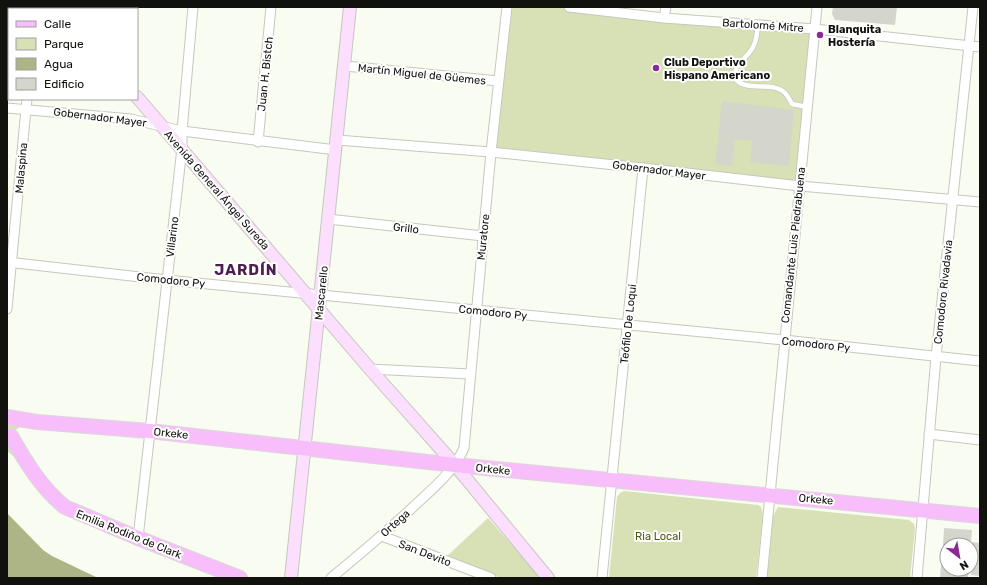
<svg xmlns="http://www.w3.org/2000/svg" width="987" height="585" font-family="Rubik,sans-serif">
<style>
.green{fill:#d8e0b6}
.water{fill:#adb586}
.building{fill:#d4d6cb}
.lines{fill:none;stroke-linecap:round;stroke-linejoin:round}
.lane-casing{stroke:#c6c8bd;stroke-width:6}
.street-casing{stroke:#c6c8bd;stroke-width:11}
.secondary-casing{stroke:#c6c8bd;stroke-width:14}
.primary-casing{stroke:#d9d9d8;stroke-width:16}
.lane{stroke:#fff;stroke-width:4.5}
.street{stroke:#fff;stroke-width:9}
.secondary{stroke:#fcdefe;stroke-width:12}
.primary{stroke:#f8befc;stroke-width:14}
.poi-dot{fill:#8c2a93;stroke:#fff;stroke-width:1.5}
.labels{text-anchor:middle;stroke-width:4;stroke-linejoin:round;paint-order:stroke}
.street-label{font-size:11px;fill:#11120e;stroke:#fff}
.poi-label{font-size:11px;font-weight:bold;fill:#11120e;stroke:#fff;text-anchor:start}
.park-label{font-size:11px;fill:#4f570b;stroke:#fff}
.district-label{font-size:15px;font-weight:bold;letter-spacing:1px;fill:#4d1f50;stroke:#fff}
</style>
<rect width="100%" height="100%" fill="#f9fcf0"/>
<!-- green -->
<g class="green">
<polygon points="508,7 569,7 815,29 800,186 491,152"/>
<polygon points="7,417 22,426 12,432 32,471 7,451"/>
<polygon points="624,491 758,505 761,507 763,515 756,578 609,578 617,497 620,493"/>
<polygon points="778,507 909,520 914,524 915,529 910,578 767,578 773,516"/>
<polygon points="488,518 541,578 501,578 447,556"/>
</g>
<!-- water -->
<polygon class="water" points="7,513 43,550 52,556 98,578 7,578"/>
<!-- building -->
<g class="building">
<polygon points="833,7 897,7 895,25 835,20 832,14"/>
<polygon points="722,101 794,110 789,166 750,162 752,141 735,139 732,166 715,164"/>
<polygon points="944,528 972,530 971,542 980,543 980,576 971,575 971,545 943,545"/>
<polygon points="942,554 947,555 947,569 969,569 968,578 940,578"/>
</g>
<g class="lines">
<!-- lane casing -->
<g class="lane-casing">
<path id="lane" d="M 758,25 C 757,32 757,40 753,47 C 747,59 733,64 735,79 C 748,93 772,80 785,93 C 788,96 790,100 792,104 L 807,107"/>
</g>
<!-- street casing -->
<g class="street-casing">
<g id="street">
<polyline points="569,7 664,18 815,29 980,47"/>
<polyline points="38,9 38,7"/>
<polyline points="117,9 117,7"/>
<polyline points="664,18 666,7"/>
<polyline points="345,66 498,81"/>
<polyline points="7,108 131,119 182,131 336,150"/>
<polyline points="337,140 491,152 643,168 800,186 980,202"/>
<polyline points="258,142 271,7"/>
<polyline points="328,219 483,236"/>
<polyline points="7,262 167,280 784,340 980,361"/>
<polyline points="7,309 27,99"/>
<polyline points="370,369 470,374"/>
<polyline points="929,434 980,440"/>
<polyline points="382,536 491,578"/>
<polyline points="138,538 182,148 182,131 193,7"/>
<path d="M 331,578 C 359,555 386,532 412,508 C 431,490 453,473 464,448 L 491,152 L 507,7"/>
<polyline points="602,578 643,168"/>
<polyline points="762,578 817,7"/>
<polyline points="917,578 936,357 973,7"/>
</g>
</g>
<!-- secondary casing -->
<g class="secondary-casing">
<g id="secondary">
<polyline points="58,7 60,9"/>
<polyline points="137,97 370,369 455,465 548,578"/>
<polyline points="291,578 350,7"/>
</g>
</g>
<!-- primary casing -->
<g class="primary-casing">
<g id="primary">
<polyline points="7,417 37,422 149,431 455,465 980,516"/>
<path d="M 11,436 C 25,461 42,489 65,507 L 138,538 L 240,578"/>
</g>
</g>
<!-- lane -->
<use href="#lane" class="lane"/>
<!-- street -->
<use href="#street" class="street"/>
<!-- secondary -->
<use href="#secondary" class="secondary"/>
<!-- primary -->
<use href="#primary" class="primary"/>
</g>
<!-- markers -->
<g class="poi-dot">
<circle cx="820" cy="35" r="4"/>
<circle cx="656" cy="68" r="4"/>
</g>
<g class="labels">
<!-- street labels -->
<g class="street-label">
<text transform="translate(763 25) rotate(4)" y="4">Bartolomé Mitre</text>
<text transform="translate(265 74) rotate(-84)" y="4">Juan H. Bistch</text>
<text transform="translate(422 74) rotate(6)" y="4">Martín Miguel de Güemes</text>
<text transform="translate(100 117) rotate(7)" y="4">Gobernador Mayer</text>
<text transform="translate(21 168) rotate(-85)" y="4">Malaspina</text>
<text transform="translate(659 170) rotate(7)" y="4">Gobernador Mayer</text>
<text transform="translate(217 190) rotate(49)" y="4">Avenida General Ángel Sureda</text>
<text transform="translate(406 228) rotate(6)" y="4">Grillo</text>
<text transform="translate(172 237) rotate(-83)" y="4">Villarino</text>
<text transform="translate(483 237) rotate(-84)" y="4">Muratore</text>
<text transform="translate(793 245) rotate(-84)" y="4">Comandante Luis Piedrabuena</text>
<text transform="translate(171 280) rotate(6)" y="4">Comodoro Py</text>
<text transform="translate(943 292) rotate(-84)" y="4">Comodoro Rivadavia</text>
<text transform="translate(321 293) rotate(-84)" y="4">Mascarello</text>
<text transform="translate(493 312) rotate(6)" y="4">Comodoro Py</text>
<text transform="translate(628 324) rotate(-84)" y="4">Teófilo De Loqui</text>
<text transform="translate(816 344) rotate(6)" y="4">Comodoro Py</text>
<text transform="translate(171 433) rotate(6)" y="4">Orkeke</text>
<text transform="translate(493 469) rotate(6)" y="4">Orkeke</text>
<text transform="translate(816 499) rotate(5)" y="4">Orkeke</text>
<text transform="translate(395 523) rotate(-42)" y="4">Ortega</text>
<text transform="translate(129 534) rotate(22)" y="4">Emilia Rodiño de Clark</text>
<text transform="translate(425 553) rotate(21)" y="4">San Devito</text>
</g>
<!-- poi labels -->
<g class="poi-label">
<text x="828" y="33">Blanquita<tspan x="828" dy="13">Hostería</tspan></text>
<text x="664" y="66">Club Deportivo<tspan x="664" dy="13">Hispano Americano</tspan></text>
</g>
<!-- park labels -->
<g class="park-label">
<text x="658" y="540">Ria Local</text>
</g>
<!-- district labels -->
<g class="district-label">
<text x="246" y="275">JARDÍN</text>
</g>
</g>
<!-- border -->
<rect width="987" height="585" fill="none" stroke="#11120e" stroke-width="16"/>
<!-- legend -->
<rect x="8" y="8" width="130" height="92" fill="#ffffff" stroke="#a0a09f"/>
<rect x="16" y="21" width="20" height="6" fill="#f8befc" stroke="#a0a09f"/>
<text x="44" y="28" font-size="12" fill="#11120e">Calle</text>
<rect x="16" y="38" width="20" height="12" fill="#d8e0b6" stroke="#a0a09f"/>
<text x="44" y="48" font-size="12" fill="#11120e">Parque</text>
<rect x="16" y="58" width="20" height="12" fill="#adb586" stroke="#a0a09f"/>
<text x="44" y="68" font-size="12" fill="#11120e">Agua</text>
<rect x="16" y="78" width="20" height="12" fill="#d4d6cb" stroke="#a0a09f"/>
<text x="44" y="88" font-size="12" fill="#11120e">Edificio</text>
<!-- north arrow -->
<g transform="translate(959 557) rotate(149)"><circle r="19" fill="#ffffff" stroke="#a0a09f"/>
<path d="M0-3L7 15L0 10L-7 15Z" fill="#8c2a93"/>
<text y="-6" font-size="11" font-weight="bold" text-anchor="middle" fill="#11120e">N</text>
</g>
</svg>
